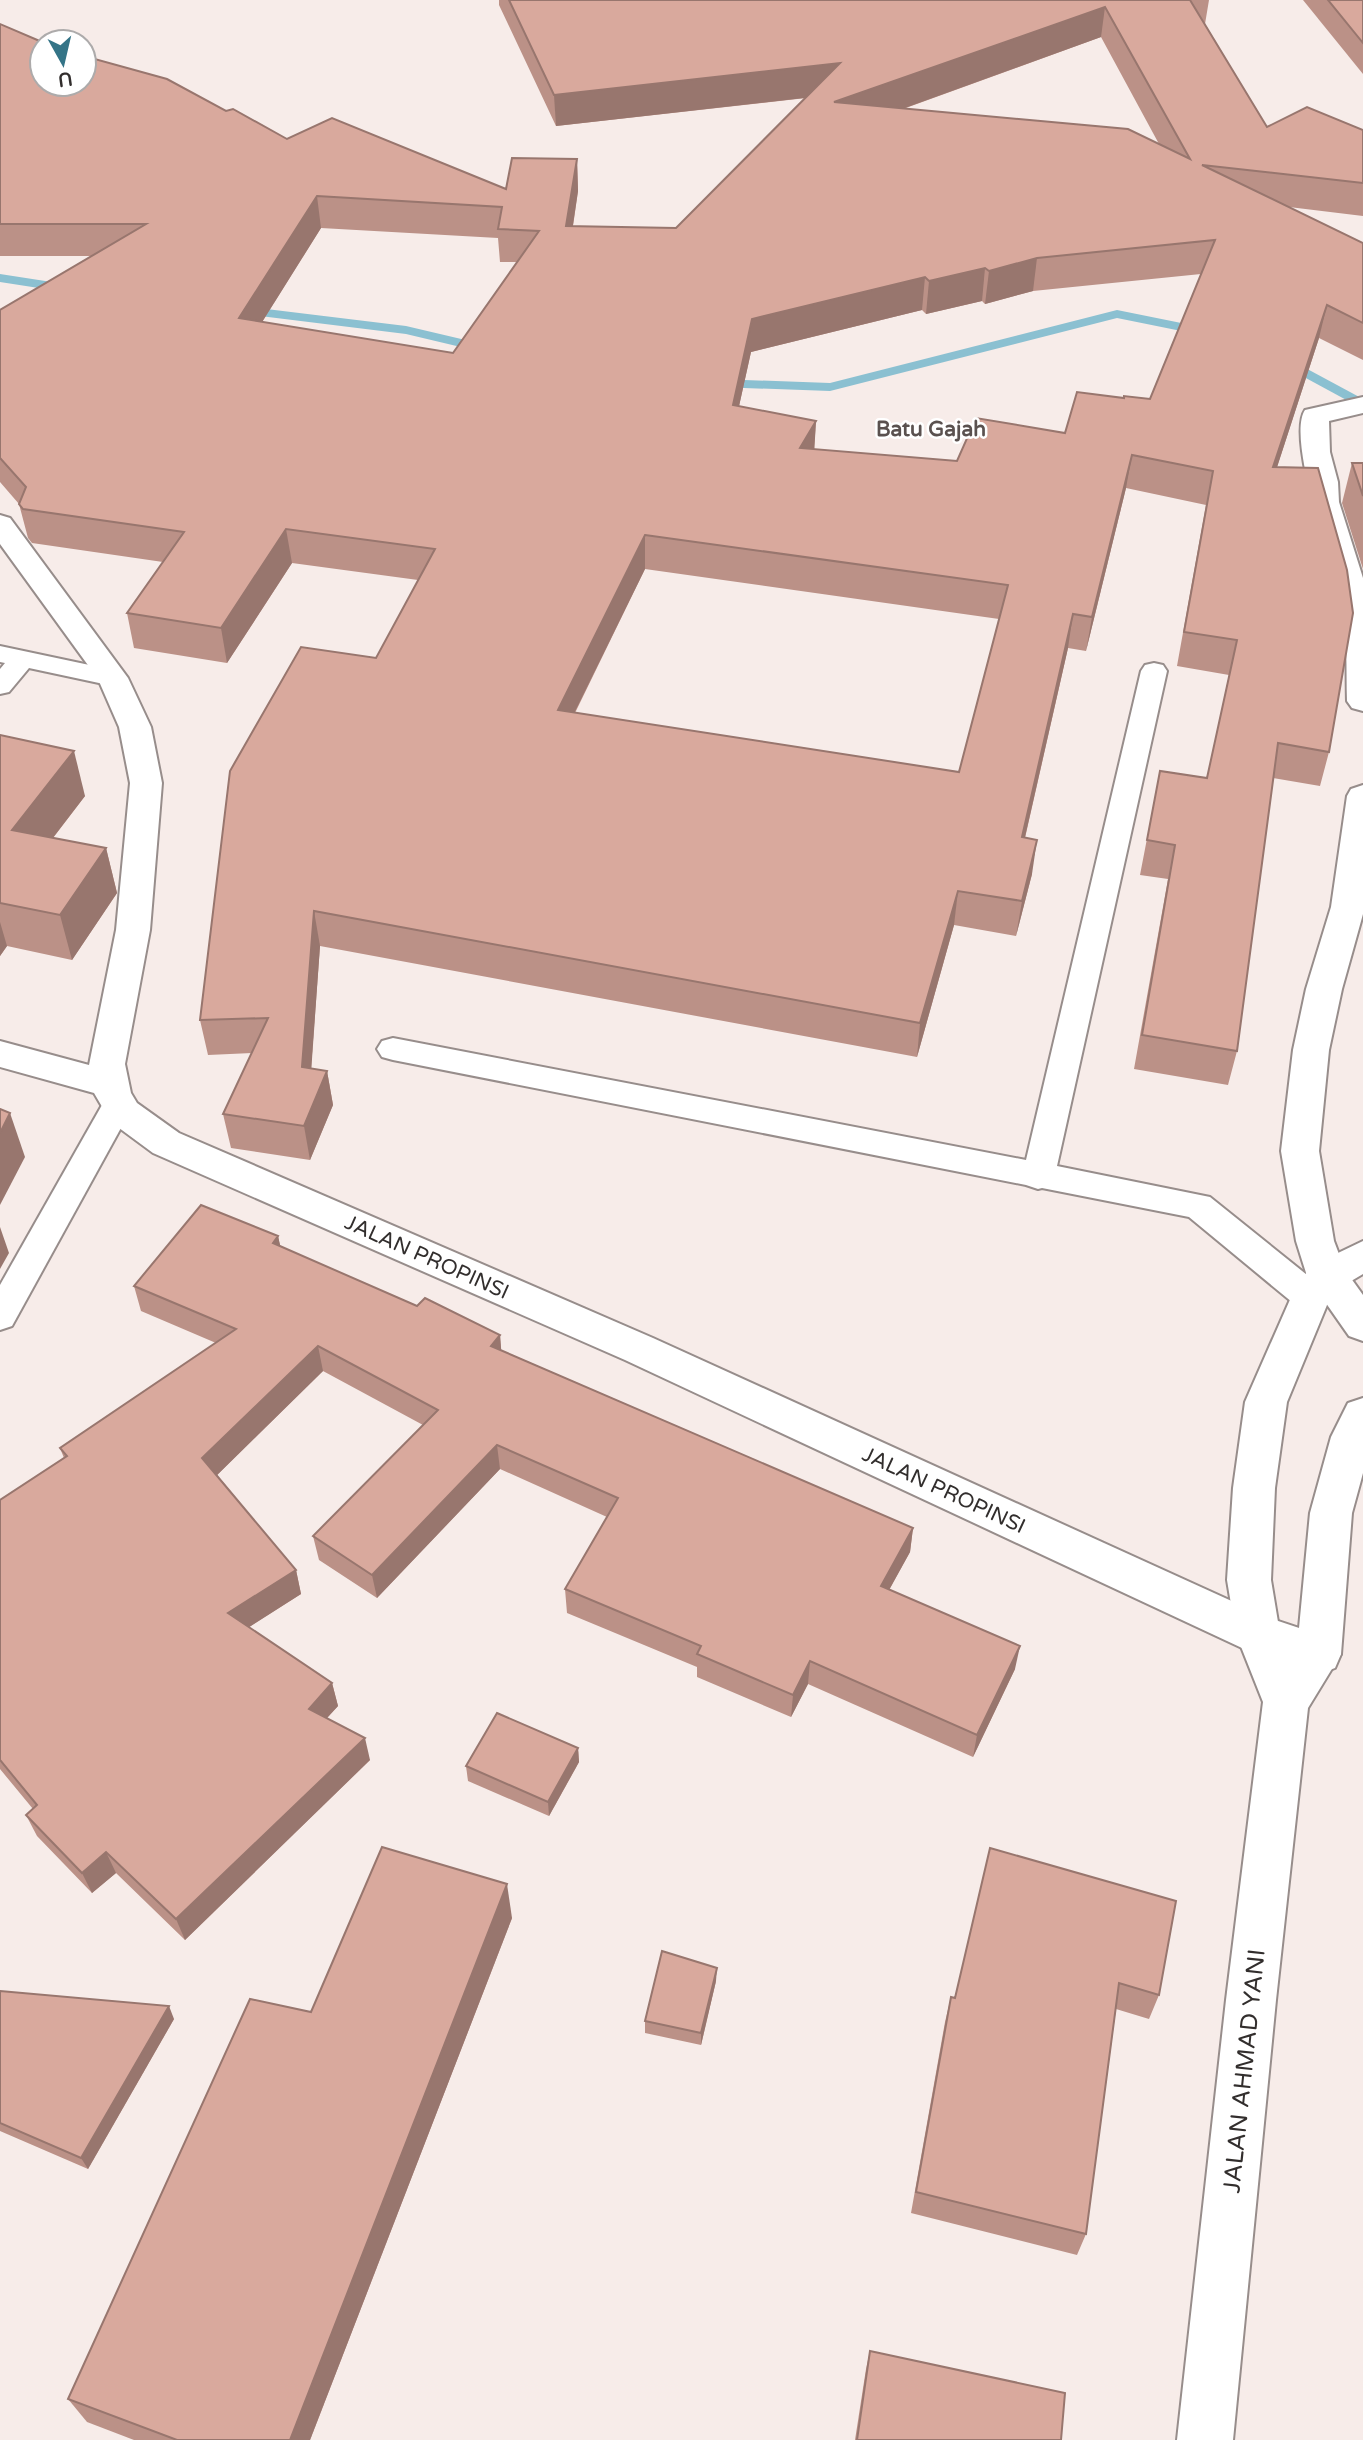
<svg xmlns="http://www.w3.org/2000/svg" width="1363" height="2440" font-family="'Varela Round',sans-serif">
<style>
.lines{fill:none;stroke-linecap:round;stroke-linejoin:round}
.stream{fill:#8bc0d1;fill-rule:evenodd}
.service-casing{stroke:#978d8b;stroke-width:4}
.minor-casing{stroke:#978d8b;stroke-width:4}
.trunk-casing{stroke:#978d8b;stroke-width:4}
.service{fill:#fff;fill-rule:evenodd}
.minor{fill:#fff;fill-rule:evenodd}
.trunk{fill:#fff;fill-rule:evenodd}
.wall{fill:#bb9187;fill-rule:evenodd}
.shaded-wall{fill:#98766e}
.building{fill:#d9a99d;stroke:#98766e;stroke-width:2;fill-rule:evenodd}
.labels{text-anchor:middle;stroke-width:5;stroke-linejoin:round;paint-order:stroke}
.far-quarter-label{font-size:21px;font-weight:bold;fill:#5a514f;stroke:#fff}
.street-label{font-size:21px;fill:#322e2d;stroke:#fff}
.near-street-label{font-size:24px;fill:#322e2d;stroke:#fff}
</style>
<rect width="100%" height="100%" fill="#f7ece9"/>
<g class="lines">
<!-- stream -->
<g class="stream">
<polygon points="0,274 71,285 78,289 71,293 0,282"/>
<polygon points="241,306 406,326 491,346 493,349 486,353 406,334 236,313 234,310"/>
<polygon points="1117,310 1206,328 1213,332 1206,336 1117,318 830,391 717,387 710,383 717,379 830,383"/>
<polygon points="1285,357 1363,399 1363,409 1280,364 1278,361"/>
</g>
<!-- service casing -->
<g class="service-casing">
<g id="service">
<polygon points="0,646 113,670 122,672 126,678 122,684 113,686 29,668 9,692 0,694 0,669 5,663 0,662"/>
<polygon points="1154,663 1163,665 1167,671 1057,1166 1210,1197 1322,1287 1327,1297 1322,1307 1310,1310 1298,1307 1189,1217 1042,1188 1038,1189 1026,1185 393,1060 382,1057 377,1049 382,1041 393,1038 1026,1160 1141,671 1145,665"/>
<polygon points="117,1094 128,1098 133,1106 12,1326 0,1330 0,1285 106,1098"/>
</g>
</g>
<!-- minor casing -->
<g class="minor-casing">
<g id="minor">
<path d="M 1363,397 L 1363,413 L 1329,421 L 1330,452 L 1338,482 L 1339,502 L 1363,578 L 1363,711 L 1352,708 L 1347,701 C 1346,670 1348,634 1341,604 C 1333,568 1286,438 1305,410 Z"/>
<polygon points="0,515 10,518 128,678 151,727 162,783 150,930 125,1064 131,1093 137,1103 179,1133 653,1338 1269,1618 1335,1640 1341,1654 1335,1668 1319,1674 1242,1648 625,1360 153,1153 111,1122 94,1093 0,1067 0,1041 89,1065 116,930 130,783 119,727 98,679 0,544"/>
<polygon points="1363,785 1363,914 1342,989 1329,1050 1319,1151 1334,1241 1345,1270 1363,1295 1363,1341 1349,1336 1307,1276 1296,1241 1281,1151 1293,1050 1306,989 1331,907 1347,796 1351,789"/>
</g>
</g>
<!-- trunk casing -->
<g class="trunk-casing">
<polygon id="trunk" points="1363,1241 1363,1274 1341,1287 1327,1305 1287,1402 1275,1488 1271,1580 1280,1634 1290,1658 1297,1649 1310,1513 1331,1437 1348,1403 1363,1398 1363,1473 1352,1513 1341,1654 1308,1708 1276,2000 1233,2440 1177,2440 1226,2000 1263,1702 1236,1634 1227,1580 1233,1488 1245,1402 1296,1286 1313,1265"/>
</g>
<!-- service -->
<use href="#service" class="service"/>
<!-- minor -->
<use href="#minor" class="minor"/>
<!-- trunk -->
<use href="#trunk" class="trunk"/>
</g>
<!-- wall -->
<g class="wall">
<path d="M 499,0 L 1209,0 L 1205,24 L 1267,127 L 1363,130 L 1363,216 L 1289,207 L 1363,243 L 1363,360 L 1319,338 L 1277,467 L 1329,752 L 1320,786 L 1273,778 L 1237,1051 L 1228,1085 L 1134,1069 L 1168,879 L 1140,875 L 1160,771 L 1207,778 L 1229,675 L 1177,666 L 1206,505 L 1126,488 L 1086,651 L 1068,648 L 1025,838 L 1032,874 L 1016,936 L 954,925 L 917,1057 L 320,946 L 311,1069 L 327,1071 L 333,1105 L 310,1160 L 231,1148 L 223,1114 L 252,1053 L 208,1055 L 200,1020 L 376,658 L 418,580 L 292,563 L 227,663 L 134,648 L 127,613 L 163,562 L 32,543 L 28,538 L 19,504 L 0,482 L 0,310 L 91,256 L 0,256 L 0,24 L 42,84 L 226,111 L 287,139 L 506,189 L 577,159 L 578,191 L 573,226 L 676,228 L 806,98 L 556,126 L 499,5 ZM 1101,37 L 1159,144 L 903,109 ZM 321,228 L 498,238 L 500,262 L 517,262 L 453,353 L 262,322 ZM 1201,274 L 1150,399 L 1124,398 L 1065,433 L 957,461 L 814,449 L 816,421 L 739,406 L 751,352 L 922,310 L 926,314 L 982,301 L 985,304 L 1033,291 ZM 645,569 L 999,619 L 959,772 L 575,713 Z"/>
<polygon points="1303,0 1363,0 1363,74"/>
<polygon points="1352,463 1363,463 1363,569 1342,503"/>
<polygon points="0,735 85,796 53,838 106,848 117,893 72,960 7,946 0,956"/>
<polygon points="278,1236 280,1246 417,1306 500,1335 501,1350 913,1528 910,1552 889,1590 1015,1669 973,1757 808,1684 791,1717 697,1677 697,1667 567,1613 565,1589 607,1517 500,1469 377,1598 319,1560 313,1536 423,1425 323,1371 217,1475 296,1570 301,1594 249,1627 332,1683 338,1706 327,1718 370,1760 185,1940 116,1873 92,1893 37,1836 26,1815 33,1809 0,1769 0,1500 64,1458 60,1448 216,1343 141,1311 134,1286"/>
<polygon points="578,1748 579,1762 549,1816 468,1781 466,1766"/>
<polygon points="990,1848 1159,1995 1149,2019 1116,2009 1086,2234 1077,2255 911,2213 945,2022 951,1997 955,1998"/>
<polygon points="512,1918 310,2440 134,2440 87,2422 68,2399 311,2012"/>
<polygon points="716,1981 701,2045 645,2033 645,2021"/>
<polygon points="0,1991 174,2019 88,2169 0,2131"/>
<polygon points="870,2351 1061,2440 855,2440 866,2369"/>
</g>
<!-- shaded-wall -->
<g class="shaded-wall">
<polygon points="1105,7 1101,37 833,134 834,102"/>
<polygon points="840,63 839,94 556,126 554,95"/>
<polygon points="577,159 578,191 568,258 566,226"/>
<polygon points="317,196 321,228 244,351 239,318"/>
<polygon points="1037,258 1033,291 985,304 989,271"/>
<polygon points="985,268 982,301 926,314 929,281"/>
<polygon points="925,277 922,310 751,352 732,438 733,405 752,319"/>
<polygon points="1327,305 1319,338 1266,501 1273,467"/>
<polygon points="816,421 814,455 800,448"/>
<polygon points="1132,455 1126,488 1086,651 1092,617"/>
<polygon points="286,529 292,563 227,663 221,628"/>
<polygon points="645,535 645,569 559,744 558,710"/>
<polygon points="1073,614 1068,648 1017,872 1022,837"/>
<polygon points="74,751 85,796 25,874 12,830"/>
<polygon points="1037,840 1032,874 1016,936 1022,901"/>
<polygon points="106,848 117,893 72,960 60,915"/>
<polygon points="958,891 954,925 917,1057 920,1023"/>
<polygon points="314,911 320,946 309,1101 302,1067"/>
<polygon points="0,922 7,946 0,956"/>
<polygon points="327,1071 333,1105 310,1160 304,1126"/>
<polygon points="10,1113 25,1157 0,1205 0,1133"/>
<polygon points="0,1227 9,1253 0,1269"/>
<polygon points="278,1236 284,1262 273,1243"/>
<polygon points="500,1335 502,1360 491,1346"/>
<polygon points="318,1346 323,1371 209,1483 202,1458"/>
<polygon points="497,1445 500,1469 377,1598 372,1575"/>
<polygon points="913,1528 910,1552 878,1610 881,1586"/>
<polygon points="296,1570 301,1594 235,1636 228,1613"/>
<polygon points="1020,1646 1015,1669 973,1757 977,1735"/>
<polygon points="810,1661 808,1684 791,1717 793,1695"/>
<polygon points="332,1683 338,1706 315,1731 309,1709"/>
<polygon points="365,1738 370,1760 185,1940 176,1919"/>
<polygon points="578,1748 579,1762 549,1816 548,1802"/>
<polygon points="106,1852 116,1873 92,1893 82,1873"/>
<polygon points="507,1884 512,1918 310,2440 290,2440"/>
<polygon points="717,1968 716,1981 701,2045 701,2033"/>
<polygon points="169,2006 174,2019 88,2169 81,2158"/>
</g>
<!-- building -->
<g class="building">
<path d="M 509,0 L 1190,0 L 1267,127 L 1307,107 L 1363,130 L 1363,183 L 1202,165 L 1363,243 L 1363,323 L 1327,305 L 1273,467 L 1318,468 L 1347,570 L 1353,613 L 1329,752 L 1278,743 L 1237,1051 L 1142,1035 L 1175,845 L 1147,840 L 1160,771 L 1207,778 L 1237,640 L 1184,632 L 1213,471 L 1132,455 L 1092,617 L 1073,614 L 1022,837 L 1037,840 L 1022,901 L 958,891 L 920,1023 L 314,911 L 302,1067 L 327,1071 L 304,1126 L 223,1114 L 268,1018 L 200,1020 L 230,771 L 301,647 L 376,658 L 435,549 L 286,529 L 221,628 L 127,613 L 184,532 L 23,509 L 19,504 L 26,487 L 0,458 L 0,310 L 146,224 L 0,224 L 0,24 L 42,42 L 42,84 L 84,84 L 84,56 L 167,79 L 226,111 L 233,109 L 287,139 L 332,118 L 506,189 L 512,158 L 577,159 L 566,226 L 676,228 L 840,63 L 554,95 ZM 1105,7 L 1190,159 L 1128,129 L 834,102 ZM 317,196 L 502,207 L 498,229 L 539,231 L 453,353 L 239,318 ZM 1215,240 L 1150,399 L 1124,396 L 1124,398 L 1077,392 L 1065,433 L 976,418 L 957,461 L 800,448 L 816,421 L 733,405 L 752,319 L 925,277 L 929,281 L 985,268 L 989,271 L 1037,258 ZM 645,535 L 1008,585 L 959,772 L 558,710 Z"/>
<polygon points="1328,0 1363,0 1363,43"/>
<polygon points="1352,463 1363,463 1363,496"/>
<polygon points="0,735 74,751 12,830 106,848 60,915 0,903"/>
<polygon points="0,1109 10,1113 0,1133"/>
<polygon points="201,1205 278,1236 273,1243 417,1306 425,1298 500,1335 491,1346 913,1528 881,1586 1020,1646 977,1735 810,1661 793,1695 697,1654 701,1646 565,1589 618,1498 497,1445 372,1575 313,1536 438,1410 318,1346 202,1458 296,1570 228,1613 332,1683 309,1709 365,1738 176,1919 106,1852 82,1873 26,1815 37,1805 0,1760 0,1500 67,1456 60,1448 236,1329 134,1286"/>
<polygon points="497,1713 578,1748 548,1802 466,1766"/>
<polygon points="382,1847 507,1884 290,2440 177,2440 68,2399 250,1999 311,2012"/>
<polygon points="990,1848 1176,1901 1159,1995 1119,1983 1086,2234 916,2192 951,1997 955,1998"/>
<polygon points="662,1951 717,1968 701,2033 645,2021"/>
<polygon points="0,1991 169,2006 81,2158 0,2123"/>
<polygon points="870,2351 1065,2393 1061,2440 857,2440"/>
</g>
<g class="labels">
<!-- far-quarter labels -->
<g class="far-quarter-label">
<text x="931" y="436">Batu Gajah</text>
</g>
<!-- street labels -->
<g class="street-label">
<text transform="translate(427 1257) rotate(24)" y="7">JALAN PROPINSI</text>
<text transform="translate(944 1490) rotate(25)" y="7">JALAN PROPINSI</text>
</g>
<!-- near-street labels -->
<g class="near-street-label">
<text transform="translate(1244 2071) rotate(-84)" y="8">JALAN AHMAD YANI</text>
</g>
</g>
<!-- north arrow -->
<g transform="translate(63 63) rotate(172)"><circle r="33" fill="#ffffff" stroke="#adabab" stroke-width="2"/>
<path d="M0-5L12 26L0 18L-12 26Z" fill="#347487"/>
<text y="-10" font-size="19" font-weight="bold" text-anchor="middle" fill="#322e2d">U</text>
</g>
</svg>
